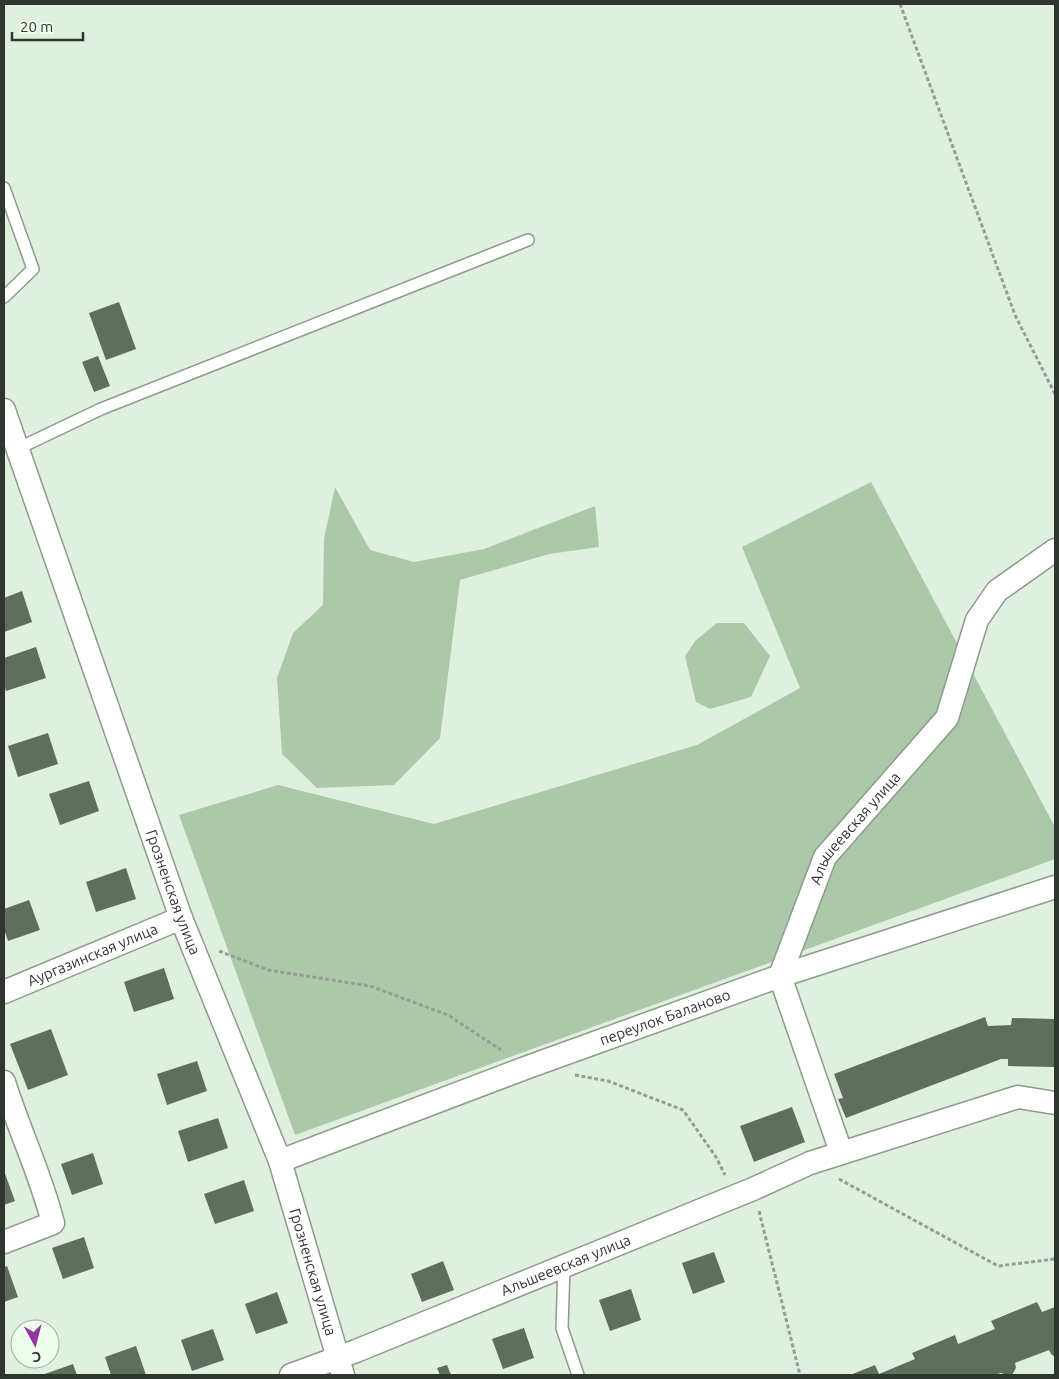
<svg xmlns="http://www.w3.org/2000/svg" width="1059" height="1379" font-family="Ubuntu,sans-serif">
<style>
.green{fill:#abc9a8}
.building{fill:#5f6e5d}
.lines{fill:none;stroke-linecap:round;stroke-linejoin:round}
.lane-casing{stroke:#8c9c8b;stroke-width:14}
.street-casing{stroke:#8c9c8b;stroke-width:25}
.path{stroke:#929f92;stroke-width:3;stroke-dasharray:4 2.5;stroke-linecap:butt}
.lane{stroke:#fff;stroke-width:11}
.street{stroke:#fff;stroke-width:22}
.labels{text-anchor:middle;stroke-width:5;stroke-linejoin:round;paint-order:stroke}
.street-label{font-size:15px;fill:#2f362f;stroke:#ecfeeb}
</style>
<rect width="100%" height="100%" fill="#dff0de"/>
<!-- green -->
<g class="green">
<polygon points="871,482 1055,827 1055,859 295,1135 179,815 278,785 434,824 697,745 800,688 742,547"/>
<polygon points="335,487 370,550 414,562 484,549 595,506 599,547 549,554 460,580 440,738 394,785 317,788 282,754 277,678 293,633 323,605 324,539"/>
<polygon points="717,623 744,623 770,656 751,697 710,709 696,702 685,656 696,640"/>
</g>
<!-- building -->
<g class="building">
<polygon points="119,302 136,349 106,360 89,313"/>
<polygon points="98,356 110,386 94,392 82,362"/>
<polygon points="22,591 32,622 4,632 4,598"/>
<polygon points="36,647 46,678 6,691 4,685 4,658"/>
<polygon points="48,733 58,764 18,777 8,746"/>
<polygon points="89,781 99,811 60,825 49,794"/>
<polygon points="126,868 136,899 96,912 86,882"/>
<polygon points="29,900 40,930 8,941 4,929 4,909"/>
<polygon points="164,968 174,999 134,1012 124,982"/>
<polygon points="985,1017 988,1026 1011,1025 1012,1018 1055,1019 1055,1067 1008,1066 1008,1059 1001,1059 846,1118 838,1099 843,1098 834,1074"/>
<polygon points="51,1029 68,1075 28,1090 10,1044"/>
<polygon points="197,1061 207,1091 167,1105 157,1074"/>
<polygon points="792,1107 805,1142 754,1162 740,1126"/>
<polygon points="218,1118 228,1148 188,1162 178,1131"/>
<polygon points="93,1153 103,1184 72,1195 61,1164"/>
<polygon points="4,1171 15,1201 4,1205"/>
<polygon points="244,1180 254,1211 215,1224 204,1194"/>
<polygon points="84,1237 94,1268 63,1279 52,1248"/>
<polygon points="714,1252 725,1282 693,1294 682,1263"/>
<polygon points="443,1261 454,1290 422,1302 411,1274"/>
<polygon points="7,1266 18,1297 4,1302 4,1267"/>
<polygon points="631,1289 641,1320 610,1331 599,1300"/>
<polygon points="277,1292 288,1323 256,1334 245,1304"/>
<polygon points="1037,1302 1042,1312 1055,1307 1055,1357 1051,1354 1049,1350 1015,1363 1016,1368 1012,1375 1006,1375 1001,1373 994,1375 850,1375 875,1365 879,1374 915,1359 912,1353 955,1335 958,1344 995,1329 991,1321"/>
<polygon points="524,1328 534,1358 503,1369 492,1339"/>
<polygon points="213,1329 224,1360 192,1371 181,1340"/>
<polygon points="136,1346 146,1375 111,1375 105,1357"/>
<polygon points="73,1364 77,1375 42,1375"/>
<polygon points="447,1365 451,1375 440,1375 437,1368"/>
</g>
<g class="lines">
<!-- lane casing -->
<g class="lane-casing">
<g id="lane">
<polyline points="4,188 33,269 4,297"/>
<polyline points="17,449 101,409 528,240"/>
<polyline points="564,1265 562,1328 578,1375"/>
</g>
</g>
<!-- street casing -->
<g class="street-casing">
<g id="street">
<path id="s1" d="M 4,410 L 181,918 L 280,1161 L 343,1375"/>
<path id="s2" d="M 4,992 L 181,918"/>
<path d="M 4,1082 C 19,1130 41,1175 53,1223 L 4,1242"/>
<path id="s3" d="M 841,1152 L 780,976 L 825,857 L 947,718 L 977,620 L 997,591 L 1055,550"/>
<path id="s4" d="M 280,1161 L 528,1067 L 780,976 L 1055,887"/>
<path id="s5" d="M 291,1375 L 356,1351 L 753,1189 L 810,1163 L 1018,1097 L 1055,1103"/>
</g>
</g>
<!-- path -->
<g class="path">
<polyline points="900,4 1015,315 1055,394"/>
<polyline points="219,951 268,970 370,986 448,1015 504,1052"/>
<polyline points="575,1075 608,1081 683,1110 716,1157 725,1175"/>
<polyline points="839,1179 998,1266 1055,1259"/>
<polyline points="759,1211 800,1375"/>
</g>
<!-- lane -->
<use href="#lane" class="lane"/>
<!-- street -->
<use href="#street" class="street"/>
</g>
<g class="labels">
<!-- street labels -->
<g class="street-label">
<text dy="5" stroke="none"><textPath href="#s3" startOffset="354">Альшеевская улица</textPath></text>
<text dy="5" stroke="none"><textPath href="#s1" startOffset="511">Грозненская улица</textPath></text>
<text dy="5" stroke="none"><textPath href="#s2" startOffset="96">Аургазинская улица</textPath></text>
<text dy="5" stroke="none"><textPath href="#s4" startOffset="411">переулок Баланово</textPath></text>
<text dy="5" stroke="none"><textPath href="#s5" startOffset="296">Альшеевская улица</textPath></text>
<text dy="5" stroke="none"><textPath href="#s1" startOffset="916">Грозненская улица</textPath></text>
</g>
</g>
<!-- border -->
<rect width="1059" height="1379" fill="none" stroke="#2f362f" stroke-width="10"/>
<!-- north arrow -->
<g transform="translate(35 1344) rotate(173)"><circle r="24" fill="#ecfeeb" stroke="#a0aea0"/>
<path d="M0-4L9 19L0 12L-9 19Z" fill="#92359e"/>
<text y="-8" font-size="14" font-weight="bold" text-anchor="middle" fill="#2f362f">С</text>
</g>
<!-- scale -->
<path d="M12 32v8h71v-8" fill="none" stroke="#2f362f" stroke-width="2.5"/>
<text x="20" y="32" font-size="15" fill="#2f362f" stroke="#ecfeeb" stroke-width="4" paint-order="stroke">20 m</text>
</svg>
